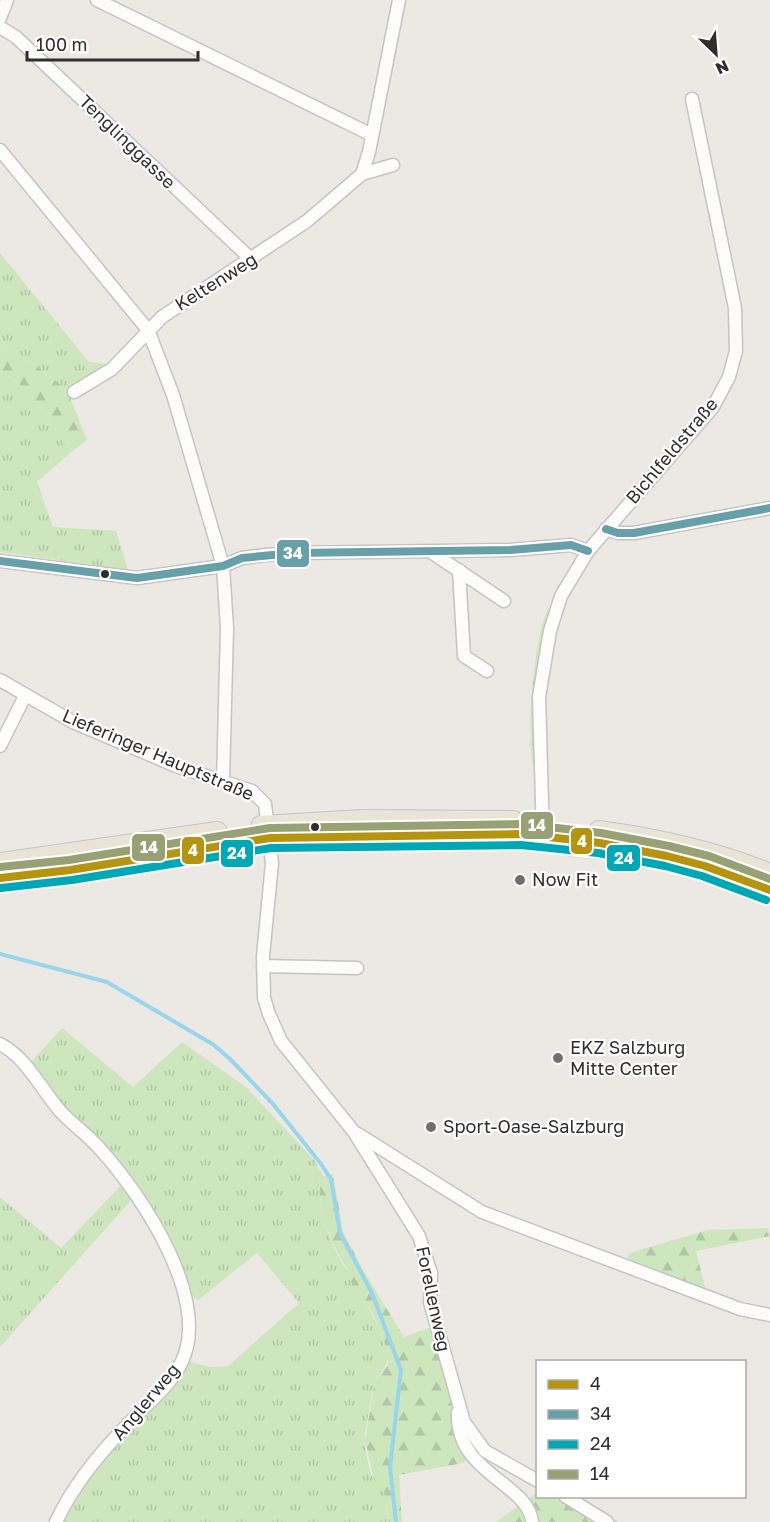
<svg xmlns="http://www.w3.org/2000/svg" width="770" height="1522" font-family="'Golos Text',sans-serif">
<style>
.grass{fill:url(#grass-tufts)}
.forest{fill:url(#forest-firs)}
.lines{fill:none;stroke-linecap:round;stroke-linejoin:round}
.stream{stroke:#99d6ec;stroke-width:4}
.street-casing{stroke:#c5c4c5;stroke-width:15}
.primary-casing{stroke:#c6c5c4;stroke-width:22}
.street{stroke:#fcfcfb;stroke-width:12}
.primary{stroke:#e8e4d6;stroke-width:20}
.bus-1-casing{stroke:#fff;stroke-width:12}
.bus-2-casing{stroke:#fff;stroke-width:12}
.bus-3-casing{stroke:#fff;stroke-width:12}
.bus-4-casing{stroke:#fff;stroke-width:12}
.bus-1{stroke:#b59510;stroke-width:8}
.bus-2{stroke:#68a0a9;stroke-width:8}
.bus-3{stroke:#00a7b4;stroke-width:8}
.bus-4{stroke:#97a174;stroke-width:8}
.bus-dot{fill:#2e2e2e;stroke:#fff;stroke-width:2}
.poi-dot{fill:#706f6e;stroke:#fff;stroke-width:2}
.labels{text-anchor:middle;stroke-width:4.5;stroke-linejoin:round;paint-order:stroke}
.street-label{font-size:18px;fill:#2e2e2e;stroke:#fff}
.poi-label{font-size:18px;fill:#2e2e2e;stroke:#fff;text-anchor:start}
.line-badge{stroke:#fff;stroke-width:2}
.badge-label{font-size:16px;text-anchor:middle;font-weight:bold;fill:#fff}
</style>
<defs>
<pattern id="grass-tufts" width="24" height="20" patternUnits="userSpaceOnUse" patternTransform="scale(1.5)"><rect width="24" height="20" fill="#cee6be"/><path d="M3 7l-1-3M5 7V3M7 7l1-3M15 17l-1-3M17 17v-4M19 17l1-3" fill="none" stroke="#b1c6a4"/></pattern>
<pattern id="forest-firs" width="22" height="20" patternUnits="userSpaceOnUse" patternTransform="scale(1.5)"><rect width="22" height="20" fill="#cee6be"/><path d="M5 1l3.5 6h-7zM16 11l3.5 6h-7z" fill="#b1c6a4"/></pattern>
</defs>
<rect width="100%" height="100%" fill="#ece8e4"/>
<!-- grass -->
<g class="grass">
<polygon points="0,253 89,362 112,365 84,383 67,390 38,367 0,345"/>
<path d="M 0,371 C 34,390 50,421 70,453 L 37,482 L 53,527 L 116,531 L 128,570 L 0,552 Z"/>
<path d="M 549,608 L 537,670 L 535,773 C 525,750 533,630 549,608 Z"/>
<polygon points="558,850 627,860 635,863 568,857"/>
<path d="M 62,1028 L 133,1087 L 182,1042 L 246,1087 L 315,1161 L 324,1177 L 320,1177 C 314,1244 368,1290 387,1349 C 392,1365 380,1369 375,1382 C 373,1388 364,1435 365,1440 C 366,1453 368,1469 374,1480 C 377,1484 381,1487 383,1491 C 387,1498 386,1513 389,1522 L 59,1522 L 75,1493 L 187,1361 L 209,1367 L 228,1366 L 299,1303 L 257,1253 L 198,1300 L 193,1298 L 135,1196 L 0,1347 L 0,1197 L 61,1248 L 130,1176 L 67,1112 L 29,1064 Z"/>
</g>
<!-- forest -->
<g class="forest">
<path d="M 0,345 L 38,367 L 67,390 L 87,440 L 70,453 C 50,421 34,390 0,371 Z"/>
<path d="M 333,1174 L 343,1231 L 363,1270 L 404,1337 L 431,1327 L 451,1392 L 477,1450 L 463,1463 L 399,1475 L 402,1522 L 389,1522 L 384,1493 L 374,1480 L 365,1440 L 375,1381 L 388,1364 L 388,1351 L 374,1316 L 346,1274 L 347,1269 C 330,1240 317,1212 320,1177 Z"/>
<polygon points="768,1228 770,1236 696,1251 706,1291 626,1261 629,1254 636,1251 708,1230"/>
<polygon points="537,1493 538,1496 575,1497 618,1522 496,1522"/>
</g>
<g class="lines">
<!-- stream -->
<polyline class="stream" points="0,954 107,982 214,1045 231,1060 273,1104 321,1164 331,1179 340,1233 372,1293 401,1370 390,1467 396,1522"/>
<!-- street casing -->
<g class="street-casing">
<g id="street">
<polyline points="97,0 372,135"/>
<polyline points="0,18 7,0"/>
<polyline points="0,27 16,37 252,260"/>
<polyline points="0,150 148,330 173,395 223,566 227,628 223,781"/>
<polyline points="362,174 393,165"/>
<polyline points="74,392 112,369 162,317 307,221 362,174 369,152 399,0"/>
<polyline points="606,529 618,533 634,533 770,508"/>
<polyline points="431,552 504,601"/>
<polyline points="0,561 137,578 223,566 242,558 265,555 294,553 510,550 571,545 588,551"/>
<polyline points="459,570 464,656 487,671"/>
<polyline points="0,680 73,722 176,766 252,791 265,804 272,863 263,956 264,998 269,1014 281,1041 354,1132 419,1236 431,1273 430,1302 464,1422 485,1451 538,1481"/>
<polyline points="0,746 25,696"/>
<polyline points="543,836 539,697 550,631 561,596 588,551 713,407 729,377 736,351 735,308 692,99"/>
<polyline points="263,966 357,968"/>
<path d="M 0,1044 C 27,1058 41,1089 60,1111 C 73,1125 88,1135 100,1149 C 142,1195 217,1306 178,1369 C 167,1388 147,1404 132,1420 C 103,1449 73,1485 56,1522"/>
<polyline points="358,1134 482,1212 740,1309 770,1315"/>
<path d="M 458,1412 C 455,1474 529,1483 532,1522"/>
<polyline points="565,1496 607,1522"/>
</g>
</g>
<!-- primary casing -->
<g class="primary-casing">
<g id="primary">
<polyline points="261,826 363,820 513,821"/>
<path d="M 599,831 C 658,839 714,851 770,874"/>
<polyline points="0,863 217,832"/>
<polyline points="0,878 70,870 270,838 522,834 600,843 667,856 705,866 770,890"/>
</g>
</g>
<!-- street -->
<use href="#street" class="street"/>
<!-- primary -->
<use href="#primary" class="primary"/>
<!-- bus-1 casing -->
<g class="bus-1-casing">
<polyline id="bus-1" points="0,878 70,870 270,838 522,834 600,843 667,856 705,866 770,890"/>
</g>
<!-- bus-2 casing -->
<g class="bus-2-casing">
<g id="bus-2">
<polyline points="606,529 618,533 634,533 770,508"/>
<polyline points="0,561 137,578 223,566 242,558 294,553 510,550 571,545 588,551"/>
</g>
</g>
<!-- bus-3 casing -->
<g class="bus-3-casing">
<polyline id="bus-3" points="1,888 72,880 271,848 521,845 598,853 665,866 702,876 766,900"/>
</g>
<!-- bus-4 casing -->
<g class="bus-4-casing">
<polyline id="bus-4" points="0,867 69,860 270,828 522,824 601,833 669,846 709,856 770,879"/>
</g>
<!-- bus-1 -->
<use href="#bus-1" class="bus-1"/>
<!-- bus-2 -->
<use href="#bus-2" class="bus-2"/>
<!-- bus-3 -->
<use href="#bus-3" class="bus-3"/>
<!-- bus-4 -->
<use href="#bus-4" class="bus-4"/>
</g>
<!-- markers -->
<g class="bus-dot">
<circle cx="105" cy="574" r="5"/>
<circle cx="315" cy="827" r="5"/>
</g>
<g class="poi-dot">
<circle cx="520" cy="880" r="6"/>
<circle cx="558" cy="1058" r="6"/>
<circle cx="431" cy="1127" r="6"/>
</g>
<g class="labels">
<!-- street labels -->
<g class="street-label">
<text transform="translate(127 142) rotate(44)" y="6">Tenglinggasse</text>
<text transform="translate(216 282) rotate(-32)" y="6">Keltenweg</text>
<text transform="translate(672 451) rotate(-50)" y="6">Bichlfeldstraße</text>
<text transform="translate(158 755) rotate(23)" y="6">Lieferinger Hauptstraße</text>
<text transform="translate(433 1299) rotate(78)" y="6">Forellenweg</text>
<text transform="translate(146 1402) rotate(-50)" y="6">Anglerweg</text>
</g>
<!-- poi labels -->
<g class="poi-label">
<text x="532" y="886">Now Fit</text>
<text x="570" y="1054">EKZ Salzburg<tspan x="570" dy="21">Mitte Center</tspan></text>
<text x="443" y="1133">Sport-Oase-Salzburg</text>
</g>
</g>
<g class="line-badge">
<rect x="276" y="539" width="34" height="29" rx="6" fill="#68a0a9"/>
<rect x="520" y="811" width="34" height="29" rx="6" fill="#97a174"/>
<rect x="570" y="827" width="23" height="28" rx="6" fill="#b59510"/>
<rect x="131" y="833" width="35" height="29" rx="6" fill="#97a174"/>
<rect x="181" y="836" width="24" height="29" rx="6" fill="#b59510"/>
<rect x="220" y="839" width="34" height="29" rx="6" fill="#00a7b4"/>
<rect x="606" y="844" width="35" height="28" rx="6" fill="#00a7b4"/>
</g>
<g class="badge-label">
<text x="293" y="559">34</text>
<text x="537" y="831">14</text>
<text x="582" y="847">4</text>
<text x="149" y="853">14</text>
<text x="193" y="856">4</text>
<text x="237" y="859">24</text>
<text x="624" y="864">24</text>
</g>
<!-- legend -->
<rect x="536" y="1360" width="210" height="138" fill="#ffffff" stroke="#ababab" stroke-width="1.5"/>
<rect x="548" y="1380" width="30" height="9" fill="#b59510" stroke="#ababab" stroke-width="1.5"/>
<text x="590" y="1390" font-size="18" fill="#2e2e2e">4</text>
<rect x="548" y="1410" width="30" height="9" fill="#68a0a9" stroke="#ababab" stroke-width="1.5"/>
<text x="590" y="1420" font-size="18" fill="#2e2e2e">34</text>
<rect x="548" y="1440" width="30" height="9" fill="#00a7b4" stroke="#ababab" stroke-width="1.5"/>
<text x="590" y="1450" font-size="18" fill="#2e2e2e">24</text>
<rect x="548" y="1470" width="30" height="9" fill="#97a174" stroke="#ababab" stroke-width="1.5"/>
<text x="590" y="1480" font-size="18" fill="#2e2e2e">14</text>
<!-- north arrow -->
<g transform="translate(716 54) rotate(155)" stroke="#ffffff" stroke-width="4.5" paint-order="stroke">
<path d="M0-4.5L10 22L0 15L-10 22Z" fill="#2e2e2e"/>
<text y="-9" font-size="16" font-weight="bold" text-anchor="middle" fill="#2e2e2e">N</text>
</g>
<!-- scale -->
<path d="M27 51v9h171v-9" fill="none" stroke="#2e2e2e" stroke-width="3"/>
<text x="36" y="51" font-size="18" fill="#2e2e2e" stroke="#ffffff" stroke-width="4.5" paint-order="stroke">100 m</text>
</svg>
